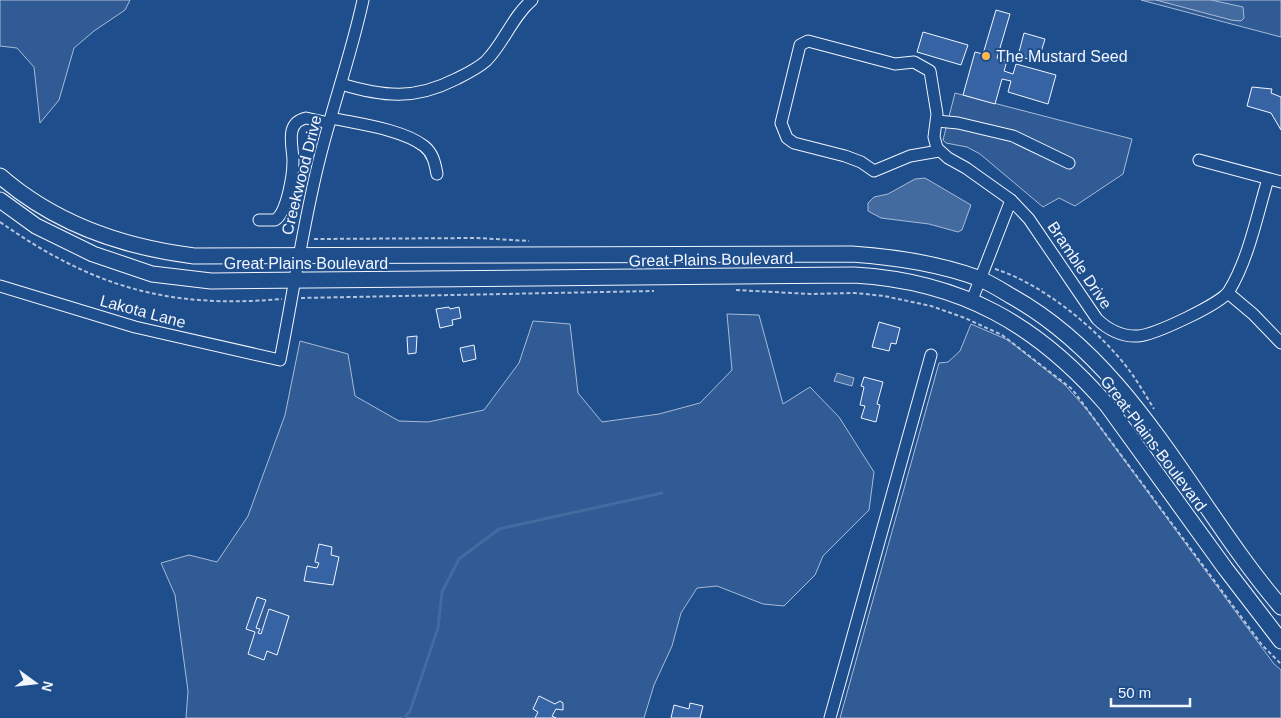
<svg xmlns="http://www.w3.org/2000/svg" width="1281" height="718" font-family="Helvetica,sans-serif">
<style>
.built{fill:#305b95;stroke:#a8bbd7}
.water{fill:#446ba0;stroke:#a8bbd7}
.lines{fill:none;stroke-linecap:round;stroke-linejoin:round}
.stream{stroke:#446ba0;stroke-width:3}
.building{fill:#3563a3;stroke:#f2f6ff}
.minor-casing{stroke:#f2f6ff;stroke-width:13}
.major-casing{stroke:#f2f6ff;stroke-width:17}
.path{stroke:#b3c4dc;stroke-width:2;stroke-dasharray:4 2.5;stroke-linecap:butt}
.minor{stroke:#1f4e8c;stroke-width:11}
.major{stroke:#1f4e8c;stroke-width:15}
.poi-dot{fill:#ffb74d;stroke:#1f4e8c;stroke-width:2}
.labels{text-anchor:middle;stroke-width:4;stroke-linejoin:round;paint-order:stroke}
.poi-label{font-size:16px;fill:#f2f6ff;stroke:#1f4e8c;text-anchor:start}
.street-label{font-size:16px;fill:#f2f6ff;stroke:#1f4e8c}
</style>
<rect width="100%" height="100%" fill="#1f4e8c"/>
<!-- built -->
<g class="built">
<polygon points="0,0 130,0 125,10 94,31 74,48 59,100 40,123 34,67 17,48 0,46"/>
<polygon points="1141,0 1281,0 1281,37 1224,22"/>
<polygon points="955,93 1132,139 1123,174 1075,206 1059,198 1043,207 980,154 967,147 946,143 943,140"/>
<polygon points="727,314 759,315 783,404 810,387 839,417 874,472 869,510 823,556 815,575 784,606 763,604 717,586 697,588 681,613 672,646 654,685 644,718 186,718 188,691 175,595 161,563 189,555 217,562 248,516 285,415 300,341 348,354 355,396 399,421 428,422 484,410 519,363 533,321 570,324 578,393 602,422 659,414 700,403 732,370"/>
<polygon points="971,324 1008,340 1065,385 1089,412 1274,664 1281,670 1281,718 840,718 939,363 948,362 960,351"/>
</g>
<!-- water -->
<g class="water">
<polygon points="1156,0 1211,0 1243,7 1244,18 1241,21 1231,20"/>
<polygon points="925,178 971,205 962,230 958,232 929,224 881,218 868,211 868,203 874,197 888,194 915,179"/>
<polygon points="837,373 854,378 852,386 834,381"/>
</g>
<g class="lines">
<!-- stream -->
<polyline class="stream" points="404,718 410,711 438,628 442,592 459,559 499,529 662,493"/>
</g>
<!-- building -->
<g class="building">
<polygon points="996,10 1010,14 997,58 1007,61 1004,71 1013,74 1016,64 1056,75 1048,104 1008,92 1011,81 1002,79 995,104 963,95 975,52 983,54"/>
<polygon points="923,32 968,45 961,65 917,52"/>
<polygon points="1024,33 1045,39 1038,62 1018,56"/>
<polygon points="1252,87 1272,89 1271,93 1281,97 1281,130 1271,113 1247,106"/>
<polygon points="449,307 450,309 459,307 461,318 452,320 453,325 440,328 436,309"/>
<polygon points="879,322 900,328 896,344 891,343 889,351 872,347"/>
<polygon points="417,336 416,353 408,354 407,337"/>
<polygon points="474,345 476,359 463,362 460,348"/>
<polygon points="864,377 883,382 877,404 880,405 876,422 861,418 865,406 860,405 864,387 861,386"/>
<polygon points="319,544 332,547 331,555 339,557 333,585 304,581 307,566 317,568 319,563 315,562"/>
<polygon points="257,597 266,600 256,628 260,629 258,633 261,634 269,609 289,616 277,655 267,651 264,660 248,654 255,632 246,629"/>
<polygon points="539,696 555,704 560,701 563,703 563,710 556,709 552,716 556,718 535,718 538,712 533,709"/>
<polygon points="690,703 703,706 700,718 671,718 674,705 689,709"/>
</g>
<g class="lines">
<!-- minor casing -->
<g class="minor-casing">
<g id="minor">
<path d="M 341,84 C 384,97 415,100 456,79 C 466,74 477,69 486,61 C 504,43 512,17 532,0"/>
<path d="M 331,118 C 358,124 402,129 424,146 C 433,153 435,163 437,174"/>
<polyline points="937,121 958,123 1013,136 1069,163"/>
<path d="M 939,151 L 910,156 L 874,171 L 861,162 L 845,156 L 794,143 L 787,138 L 781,123 L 800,45 L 808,41 L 895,64 L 914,62 L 930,71 L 937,114 L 934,137 L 937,148 L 948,158 L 966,168 L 1011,200 L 1029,219 L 1097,319 C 1107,329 1122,337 1138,336 C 1154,335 1221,304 1229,291 C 1249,258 1257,215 1268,179"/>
<polyline points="1199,160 1281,182"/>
<path d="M 259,220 L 275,220 C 287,213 293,175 293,161 C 293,146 284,123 306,118 L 329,123"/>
<path d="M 0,286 L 135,327 L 280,360 C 293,295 302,230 318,165 C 331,110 351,56 363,0"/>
<polyline points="1228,293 1253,314 1281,343"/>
<polyline points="972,300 1011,200"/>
<polyline points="830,718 931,355"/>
</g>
</g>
<!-- major casing -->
<g class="major-casing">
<g id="major">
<path d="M 0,176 C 55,224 122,247 194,256 L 852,254 C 895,257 937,263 978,278 C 990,283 1001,290 1011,296 C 1135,365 1192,503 1281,607"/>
<path d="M 0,200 L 36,226 L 93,254 L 152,274 L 211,281 L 854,275 C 961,281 1038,325 1107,405 L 1225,568 L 1281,641"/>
</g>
</g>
<!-- path -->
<g class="path">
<path d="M 0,222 C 93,287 168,309 282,299"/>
<polyline points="314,239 477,238 529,241"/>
<path d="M 995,269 C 1043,284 1099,330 1129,370 C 1138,382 1146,396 1154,409"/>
<polyline points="736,290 810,294 855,293 884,296 931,306 965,318 1002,335 1072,389 1262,645 1281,664"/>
<polyline points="301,298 654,291"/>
</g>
<!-- minor -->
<use href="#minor" class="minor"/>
<!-- major -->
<use href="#major" class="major"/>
</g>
<!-- markers -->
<circle class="poi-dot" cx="986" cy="56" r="5"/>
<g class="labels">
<!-- poi labels -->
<g class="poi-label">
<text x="996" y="62">The Mustard Seed</text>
</g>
<!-- street labels -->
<g class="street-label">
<text transform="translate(301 175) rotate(-76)" y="6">Creekwood Drive</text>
<text transform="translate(711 259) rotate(-1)" y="6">Great Plains Boulevard</text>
<text x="306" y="269">Great Plains Boulevard</text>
<text transform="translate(1080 265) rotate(56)" y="6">Bramble Drive</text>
<text transform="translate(143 311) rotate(15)" y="6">Lakota Lane</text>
<text transform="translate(1154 443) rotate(53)" y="6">Great Plains Boulevard</text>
</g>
</g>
<!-- north arrow -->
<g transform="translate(35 683) rotate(105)" stroke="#1f4e8c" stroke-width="4" paint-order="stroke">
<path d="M0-4L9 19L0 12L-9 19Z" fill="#f2f6ff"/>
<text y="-8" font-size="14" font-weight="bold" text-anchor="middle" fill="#f2f6ff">N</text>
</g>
<!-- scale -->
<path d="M1111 698v8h79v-8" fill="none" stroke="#f2f6ff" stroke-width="2.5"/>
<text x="1118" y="698" font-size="15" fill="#f2f6ff" stroke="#1f4e8c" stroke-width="4" paint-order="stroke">50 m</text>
</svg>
